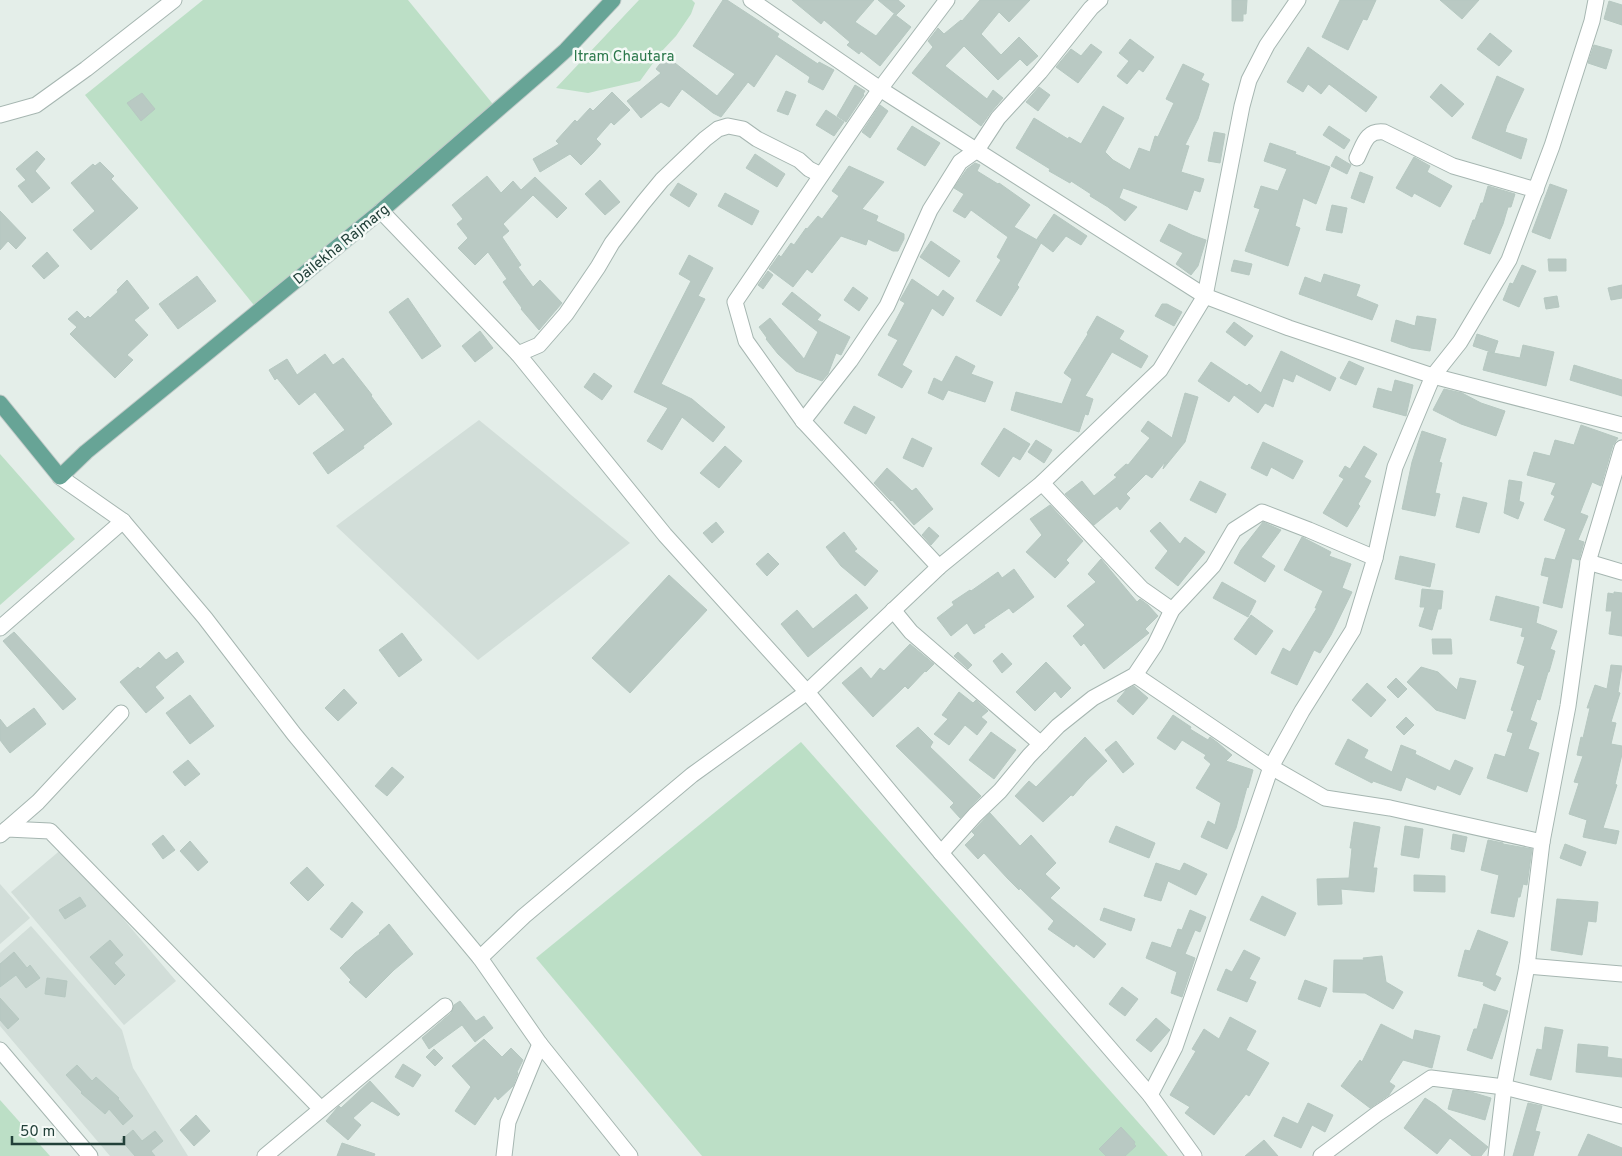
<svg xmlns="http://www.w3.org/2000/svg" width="1622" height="1156" font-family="Overpass,sans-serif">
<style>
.built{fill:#d2ded9}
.green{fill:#bcdfc6}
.building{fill:#b9c9c3;stroke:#b6c8c1}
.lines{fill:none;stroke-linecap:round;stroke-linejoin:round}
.minor-casing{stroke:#a6b6b1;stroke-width:17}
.major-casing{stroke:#c1cac8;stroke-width:17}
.minor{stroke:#fff;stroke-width:15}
.major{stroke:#67a496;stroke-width:15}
.labels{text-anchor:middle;stroke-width:5;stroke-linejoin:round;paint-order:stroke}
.park-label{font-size:15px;fill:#2b784b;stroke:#f5faf7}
.street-label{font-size:15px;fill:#224039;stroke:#f5faf7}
</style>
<rect width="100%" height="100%" fill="#e4eee9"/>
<!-- built -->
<g class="built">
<polygon points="479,420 630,543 478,660 336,526"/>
<polygon points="63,848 176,981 124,1025 11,892"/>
<polygon points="0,884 30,918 0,944"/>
<polygon points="31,926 122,1030 133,1068 188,1156 110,1156 0,1026 0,953"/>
</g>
<!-- green -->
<g class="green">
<polygon points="203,0 408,0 501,114 257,309 85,95"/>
<polygon points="639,0 692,0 695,3 691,14 676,36 661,52 640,81 588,93 556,88"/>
<polygon points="0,454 75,539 0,605"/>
<polygon points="801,742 1168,1156 702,1156 536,958"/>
<polygon points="0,1100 50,1156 0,1156"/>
</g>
<!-- building -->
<g class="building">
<polygon points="723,0 727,0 779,34 777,37 818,64 819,62 834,70 823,90 808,82 810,77 776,54 754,87 748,82 721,117 713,113 682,89 669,107 661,102 641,118 627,101 661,73 656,69 666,56 717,96 735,74 693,46"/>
<polygon points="792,0 874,0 855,22 876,36 894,14 911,27 880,66 861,51 859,54 847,45 850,42 824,20 821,24"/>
<polygon points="878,0 898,0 905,6 896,15"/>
<polygon points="980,0 1030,0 1009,22 999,12 981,34 1001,55 1019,37 1038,56 1027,66 1020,59 998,80 964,46 945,66 987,99 993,90 1003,98 991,112 981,126 912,73 933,47 928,41 938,28 944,34 961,20 962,21"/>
<polygon points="1232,0 1247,0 1246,14 1243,14 1243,21 1232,21"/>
<polygon points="1340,0 1376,0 1367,20 1363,19 1348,50 1322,37"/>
<polygon points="1440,0 1479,0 1462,19"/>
<polygon points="1609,1 1622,5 1622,25 1604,19"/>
<polygon points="1490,33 1512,51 1499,66 1477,49"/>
<polygon points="1130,39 1154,57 1143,72 1139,69 1127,84 1117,76 1129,61 1119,53"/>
<polygon points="1091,44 1102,52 1078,83 1056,67 1071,49 1081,56"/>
<polygon points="1594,45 1612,50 1606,69 1588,63"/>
<polygon points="1308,47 1377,97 1366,112 1329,84 1321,94 1308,84 1303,92 1287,82"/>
<polygon points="1183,64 1204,74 1201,80 1209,84 1198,119 1185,145 1189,146 1181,172 1204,179 1200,192 1194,190 1187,210 1123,188 1119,198 1137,207 1125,221 1108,207 1090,196 1091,194 1071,181 1070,183 1049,171 1050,169 1016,148 1034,118 1068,139 1069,137 1081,144 1103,106 1124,118 1105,152 1113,160 1130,170 1139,148 1150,152 1155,136 1158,137 1174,103 1166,99"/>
<polygon points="1497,76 1524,89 1507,125 1505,132 1527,139 1521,159 1472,138"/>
<polygon points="1441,84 1464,104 1452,117 1430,97"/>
<polygon points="855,85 865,91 863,94 864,95 846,122 837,116"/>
<polygon points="1039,87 1050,95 1038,111 1026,102"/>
<polygon points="786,91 796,95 788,115 777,111"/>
<polygon points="612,92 630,110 614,125 611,122 596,139 601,144 593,153 581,165 570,154 540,172 533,159 559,144 556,141 575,120 577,122 590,108 593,111"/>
<polygon points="142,93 155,109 141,121 127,103"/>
<polygon points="880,105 888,111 870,138 862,132"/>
<polygon points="826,110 844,122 834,136 816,125"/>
<polygon points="912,126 940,143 925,166 897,149"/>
<polygon points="1329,126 1350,140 1344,149 1323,135"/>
<polygon points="1214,132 1225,134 1220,163 1208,161"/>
<polygon points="1270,143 1296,152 1295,154 1330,167 1316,204 1303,198 1295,226 1300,228 1288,266 1245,251 1260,209 1254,207 1261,186 1278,191 1287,169 1264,161"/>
<polygon points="37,151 45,159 35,171 50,188 32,203 18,186 26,180 16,169"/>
<polygon points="755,154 785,174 777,187 746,168"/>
<polygon points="1336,156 1351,165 1347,174 1331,166"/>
<polygon points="1414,157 1430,166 1427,172 1452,186 1440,207 1414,193 1412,197 1396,188"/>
<polygon points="100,162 114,176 111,179 138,208 91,250 73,230 95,211 71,183 93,164 95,166"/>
<polygon points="975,163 980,165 977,171 998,184 999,183 1030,205 1014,227 1039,241 1037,239 1054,214 1087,236 1081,245 1066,236 1053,252 1041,243 1017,285 1019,287 1001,316 976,301 1001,260 997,257 1008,237 971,210 965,218 953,211 964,194 954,188 967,169"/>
<polygon points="849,166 884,182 862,209 878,216 876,221 904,234 904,239 898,251 893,251 868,239 866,245 841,236 812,273 807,269 793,287 769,269 779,255 781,257 791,243 794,245 806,228 807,229 818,216 822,219 839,196 832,191"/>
<polygon points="1360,172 1373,177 1364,203 1351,198"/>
<polygon points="487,176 501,193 513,181 521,190 535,177 567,208 557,218 533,195 503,224 509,231 502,237 521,265 518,267 533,287 540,280 562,303 539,330 521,309 522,308 503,282 507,279 488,252 475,265 458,248 468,238 457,224 463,219 452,205"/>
<polygon points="600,180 620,202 605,215 585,194"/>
<polygon points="678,183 697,194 689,207 670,195"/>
<polygon points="1550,184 1567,190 1550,239 1532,232"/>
<polygon points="1488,186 1515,194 1511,207 1508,207 1503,224 1490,254 1464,244 1473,220 1475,220 1481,203 1483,203"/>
<polygon points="725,193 759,211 752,225 718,206"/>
<polygon points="1332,205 1347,208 1342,233 1326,230"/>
<polygon points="0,211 26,238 16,249 8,241 0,250"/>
<polygon points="1169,224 1192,235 1206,240 1198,266 1191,275 1176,264 1183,253 1160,241"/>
<polygon points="931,241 960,261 949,277 920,257"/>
<polygon points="47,252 59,266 44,279 32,266"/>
<polygon points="689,255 713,268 698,296 705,299 661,384 692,399 725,427 713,442 682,417 662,450 647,441 668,408 634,392 691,281 679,274"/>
<polygon points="1548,259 1566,259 1566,271 1549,271"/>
<polygon points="1234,260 1252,264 1249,275 1231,271"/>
<polygon points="1522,265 1536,271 1519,307 1503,300 1510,283 1513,284"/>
<polygon points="768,271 773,275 763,289 758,285"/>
<polygon points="1324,274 1360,285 1356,296 1378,305 1372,320 1299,294 1305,277 1321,283"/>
<polygon points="197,276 216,301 178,329 159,304"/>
<polygon points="912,279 938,297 943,290 954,298 943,316 932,308 902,365 912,371 902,388 878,375 898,340 888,335 905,303 900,300"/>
<polygon points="127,280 149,308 134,320 148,335 127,355 133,360 115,378 70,334 77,327 68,319 77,311 85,319 88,316 90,318 118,292 117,290"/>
<polygon points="1622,285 1622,298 1611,300 1608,288"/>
<polygon points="853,287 868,298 859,311 844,300"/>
<polygon points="792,292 821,315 817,320 850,337 841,355 836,353 828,374 822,381 796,371 778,354 766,339 767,338 759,327 770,318 804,359 818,332 782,304"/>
<polygon points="1557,296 1559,307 1546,309 1544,298"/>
<polygon points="408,298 441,346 422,359 389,312"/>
<polygon points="1162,304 1167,304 1182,312 1174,326 1155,316"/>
<polygon points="1097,316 1124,331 1119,339 1148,356 1141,368 1112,352 1085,396 1093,399 1088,415 1085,414 1079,432 1011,410 1016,392 1062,404 1072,379 1064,373 1088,334 1087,333"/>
<polygon points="1417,316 1436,319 1430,351 1411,348 1391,341 1396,320 1415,326"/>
<polygon points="1234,322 1253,336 1245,346 1226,332"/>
<polygon points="480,331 493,348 475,362 462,346"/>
<polygon points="1477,334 1498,341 1494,353 1473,346"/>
<polygon points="1523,345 1554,352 1546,386 1483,370 1488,352 1520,358"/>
<polygon points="1281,351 1336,378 1330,391 1296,374 1293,382 1283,378 1273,407 1265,403 1258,413 1234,395 1229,402 1198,381 1211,362 1247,386 1249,384 1261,393"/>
<polygon points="325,354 333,365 343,358 372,395 371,396 392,424 363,446 364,448 328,474 313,453 345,430 315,392 299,405 277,378 275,380 269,370 287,359 297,375"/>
<polygon points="956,356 975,366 971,374 993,382 985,402 948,390 943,400 928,393 934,378 942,382"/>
<polygon points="1349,361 1364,368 1356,385 1340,378"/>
<polygon points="1574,365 1622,380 1622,396 1570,380"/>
<polygon points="594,373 612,386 602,400 584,387"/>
<polygon points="1395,380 1413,385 1406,416 1373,407 1378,388 1392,392"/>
<polygon points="1444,389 1462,393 1481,403 1505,411 1496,436 1461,424 1433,410"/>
<polygon points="1185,393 1198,397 1185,442 1163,469 1165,462 1152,478 1146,474 1126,494 1130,498 1120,510 1117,506 1094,525 1065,494 1082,481 1094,496 1117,477 1114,475 1126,464 1128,465 1150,438 1141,431 1148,421 1172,438"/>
<polygon points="854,406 875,417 866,434 844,423"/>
<polygon points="1581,425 1618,438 1613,445 1601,486 1592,482 1580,513 1588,516 1578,540 1584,542 1579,560 1572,558 1562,608 1543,603 1549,577 1541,575 1545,558 1555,560 1566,529 1544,520 1555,496 1551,494 1556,483 1527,475 1534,452 1550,456 1555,440 1574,445"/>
<polygon points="1004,428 1030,444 1020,460 1013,456 999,477 981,464"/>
<polygon points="1422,431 1446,439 1439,462 1442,463 1435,493 1440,494 1435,516 1402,509 1412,462"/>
<polygon points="912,438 932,448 923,467 903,458"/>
<polygon points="1036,440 1052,450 1044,463 1028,452"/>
<polygon points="1263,442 1303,461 1293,479 1271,467 1267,476 1251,468"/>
<polygon points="725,446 742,461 719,488 700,473"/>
<polygon points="1364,446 1377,454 1364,477 1371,481 1358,504 1360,506 1347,527 1323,513 1344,479 1339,476 1345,466 1350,469"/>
<polygon points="887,468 912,491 916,488 933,509 914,525 892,500 891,501 874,483"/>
<polygon points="1509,480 1522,482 1519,501 1524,503 1518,519 1504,513"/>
<polygon points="1200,481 1226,494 1216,513 1190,500"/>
<polygon points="1463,497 1487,503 1479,533 1456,527"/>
<polygon points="1050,505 1083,541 1066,560 1069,563 1055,578 1026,552 1042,535 1030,519"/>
<polygon points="716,522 724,532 712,543 703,533"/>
<polygon points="1160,522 1180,544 1185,537 1205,552 1178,586 1155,568 1168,551 1150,531"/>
<polygon points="1263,522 1281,530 1261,557 1275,566 1265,582 1234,563 1241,550"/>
<polygon points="929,527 939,536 931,545 922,535"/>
<polygon points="844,532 857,549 854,551 878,571 865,586 841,566 826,547"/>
<polygon points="1302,537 1331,552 1329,556 1351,564 1342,588 1352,592 1331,635 1320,653 1314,650 1297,685 1271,673 1283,648 1290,652 1317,608 1315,608 1323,591 1284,570"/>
<polygon points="768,553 779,564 767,576 756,564"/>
<polygon points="1400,556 1435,564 1430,587 1395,579"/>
<polygon points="1101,559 1137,602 1140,599 1148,605 1158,616 1145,629 1149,633 1104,669 1084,643 1081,646 1073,636 1085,625 1067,606 1096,582 1088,574"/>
<polygon points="1014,569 1034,597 1013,613 1009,608 984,625 985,627 974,634 967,623 951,636 937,618 954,605 952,602 970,590 971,591 998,572 1002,578"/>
<polygon points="669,575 707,610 630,693 592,658"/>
<polygon points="1222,582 1256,601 1248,617 1213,598"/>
<polygon points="1422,589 1443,591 1441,609 1438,609 1432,630 1419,626 1425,607 1420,607"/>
<polygon points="1614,592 1622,593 1622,636 1609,634 1612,611 1606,611 1608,593 1614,594"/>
<polygon points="856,594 868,608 808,657 781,624 797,610 813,629"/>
<polygon points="1496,596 1539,607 1536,623 1557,631 1550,649 1555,651 1549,672 1548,672 1540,700 1537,699 1530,720 1537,723 1528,749 1539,753 1527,792 1487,778 1495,754 1505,757 1513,733 1507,731 1514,711 1511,710 1525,666 1517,663 1525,637 1521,636 1523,628 1490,620"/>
<polygon points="1251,615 1273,631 1256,655 1234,639"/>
<polygon points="14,632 76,699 63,710 3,641"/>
<polygon points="402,633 422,660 399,677 379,650"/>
<polygon points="1432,639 1451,639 1452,654 1433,654"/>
<polygon points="910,644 934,664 926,672 925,671 908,689 905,686 873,717 842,683 861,667 871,679 880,668 884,671"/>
<polygon points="159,652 166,660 177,652 184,662 155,687 164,698 146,713 120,682 138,667 140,669"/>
<polygon points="958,652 972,665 968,669 954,656"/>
<polygon points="1002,653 1012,664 1002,673 993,661"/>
<polygon points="1046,662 1071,688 1061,698 1055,691 1035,711 1016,692"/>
<polygon points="1611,665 1622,666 1618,692 1620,693 1611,722 1616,723 1611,744 1622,746 1622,754 1615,784 1617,785 1603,828 1619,831 1616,844 1583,837 1587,820 1569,814 1579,783 1574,782 1583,756 1577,755 1581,737 1583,738 1590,708 1587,708 1595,685 1607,689"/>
<polygon points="1421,667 1438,672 1457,690 1460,678 1476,681 1465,719 1436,710 1407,682"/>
<polygon points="1396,678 1407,689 1398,698 1387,687"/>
<polygon points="1367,683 1386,700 1371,717 1352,700"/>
<polygon points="1134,686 1148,698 1133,715 1117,701 1126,690"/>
<polygon points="344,689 357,703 338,721 325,708"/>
<polygon points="959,692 973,703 976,700 988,711 981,717 987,722 977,735 965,725 949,745 934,734 948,719 942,715"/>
<polygon points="190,695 214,726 190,744 166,713"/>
<polygon points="34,708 46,724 10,753 0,740 0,719 7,728"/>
<polygon points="1173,715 1191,727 1190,729 1208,740 1210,737 1218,743 1232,755 1226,761 1253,770 1248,788 1247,787 1236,828 1227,849 1201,837 1208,821 1215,825 1221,803 1196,788 1211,764 1204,758 1206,755 1182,740 1175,750 1157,738"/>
<polygon points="1406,717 1414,725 1404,735 1396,727"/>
<polygon points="918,727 933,742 930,747 981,796 960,818 950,807 954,803 896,746"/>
<polygon points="991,732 1016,750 994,779 969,760"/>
<polygon points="1085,737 1107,761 1086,781 1073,796 1071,795 1043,822 1015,796 1029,781 1036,787"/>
<polygon points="1348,739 1368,750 1364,758 1392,772 1401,745 1416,751 1415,754 1450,771 1455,760 1473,768 1460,795 1437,785 1435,790 1406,777 1401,791 1373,781 1372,783 1335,764"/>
<polygon points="1116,741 1134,764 1123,773 1105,750"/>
<polygon points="188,760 200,774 185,786 173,772"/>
<polygon points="392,767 404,777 387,796 375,786"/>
<polygon points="990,813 1020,846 1031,835 1056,863 1045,874 1060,888 1050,898 1106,944 1094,958 1076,944 1074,947 1048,929 1054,921 1020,888 1019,890 1008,879 984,853 978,859 965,845 975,835 972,832"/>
<polygon points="1354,822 1380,827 1373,868 1377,868 1374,892 1341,889 1342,904 1318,905 1317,879 1349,878 1352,848 1350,848"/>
<polygon points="1116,826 1155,843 1149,858 1109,842"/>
<polygon points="1405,826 1423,829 1419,858 1401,855"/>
<polygon points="1453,834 1467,837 1464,852 1451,849"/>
<polygon points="163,835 175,850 163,859 152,844"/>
<polygon points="1488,840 1503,843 1503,844 1532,849 1527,885 1523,884 1520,897 1518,897 1514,917 1491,913 1499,875 1481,870"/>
<polygon points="190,841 208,862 198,871 180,851"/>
<polygon points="1565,844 1586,852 1581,866 1560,858"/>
<polygon points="1156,863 1180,871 1184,863 1207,874 1196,895 1168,881 1161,901 1144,896"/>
<polygon points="307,867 324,885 308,901 290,883"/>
<polygon points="1414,875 1445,876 1445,892 1414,891"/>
<polygon points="1262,896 1296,913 1285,936 1250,920"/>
<polygon points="80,897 86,906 65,919 59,910"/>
<polygon points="1557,899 1598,902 1596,922 1588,921 1582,955 1551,950"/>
<polygon points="352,902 363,912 342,938 330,929"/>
<polygon points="1104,908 1135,919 1131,931 1100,920"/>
<polygon points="1190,910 1206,917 1200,932 1195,930 1185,954 1195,958 1182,997 1171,993 1177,972 1146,958 1152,942 1171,948 1178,929 1182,930"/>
<polygon points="389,924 413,954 394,970 366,998 349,982 351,980 340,968 355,953 380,934 379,933"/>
<polygon points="1478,930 1508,942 1495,975 1501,978 1495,991 1483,985 1484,982 1458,976 1465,950 1470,951"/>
<polygon points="110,940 123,955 114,963 125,975 115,985 90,957"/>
<polygon points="1244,950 1260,958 1249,979 1256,982 1247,1002 1217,990 1226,969 1232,972"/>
<polygon points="14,952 27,968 30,965 40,978 26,988 16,975 0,987 0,964"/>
<polygon points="1382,956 1386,982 1403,992 1393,1009 1365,993 1333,992 1334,960 1364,960 1363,958"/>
<polygon points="47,978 67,981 65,997 45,994"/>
<polygon points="1305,980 1327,988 1320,1007 1298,999"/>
<polygon points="1122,987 1138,999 1125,1016 1109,1004"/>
<polygon points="0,998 19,1019 8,1029 0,1020"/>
<polygon points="460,1001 476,1021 484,1016 493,1028 475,1042 462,1025 429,1049 422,1038 451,1013 454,1005"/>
<polygon points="1484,1004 1508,1011 1492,1059 1467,1050 1474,1029 1477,1029"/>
<polygon points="1230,1017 1256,1031 1246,1050 1269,1063 1249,1096 1246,1094 1214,1135 1185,1113 1190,1107 1170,1095 1196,1051 1192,1049 1204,1029 1219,1039"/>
<polygon points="1156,1018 1170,1030 1151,1052 1136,1040"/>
<polygon points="1381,1024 1413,1040 1415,1030 1440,1036 1432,1068 1403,1060 1389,1082 1395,1086 1389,1095 1370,1108 1341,1086 1360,1060 1362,1062"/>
<polygon points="1545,1027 1563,1030 1551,1080 1530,1075 1537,1049 1542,1050"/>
<polygon points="484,1039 502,1057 511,1048 523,1060 517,1072 518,1073 513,1086 498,1100 495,1096 475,1125 455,1111 471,1087 452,1066"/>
<polygon points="1578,1044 1608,1047 1607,1057 1622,1059 1622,1077 1576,1072"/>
<polygon points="434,1049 443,1058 435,1066 426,1057"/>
<polygon points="403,1064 421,1075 413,1087 395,1077"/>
<polygon points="77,1065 92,1081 96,1077 119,1098 118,1099 133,1116 123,1125 109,1109 105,1114 81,1093 82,1092 66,1075"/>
<polygon points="370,1081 400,1114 398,1116 372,1101 353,1118 361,1125 348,1140 326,1121 337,1108 339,1106 341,1108"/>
<polygon points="1453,1090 1471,1092 1491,1098 1485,1120 1448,1109"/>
<polygon points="1425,1098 1436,1105 1488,1147 1481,1156 1472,1156 1450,1138 1437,1154 1404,1128"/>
<polygon points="1308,1103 1333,1115 1325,1132 1312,1125 1301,1148 1274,1136 1283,1117 1298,1124"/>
<polygon points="1528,1103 1542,1106 1535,1131 1540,1132 1533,1156 1513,1156"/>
<polygon points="196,1115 210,1131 194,1146 180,1130"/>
<polygon points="1121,1127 1135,1142 1134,1144 1136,1146 1125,1156 1106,1156 1099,1149"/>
<polygon points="133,1130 142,1141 155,1131 163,1141 151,1151 155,1156 135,1156 121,1140"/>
<polygon points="1588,1134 1622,1148 1622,1156 1578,1156"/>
<polygon points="1264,1140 1278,1156 1245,1156"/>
<polygon points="342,1143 375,1154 374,1156 337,1156"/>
</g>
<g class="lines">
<!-- minor casing -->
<g class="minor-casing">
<g id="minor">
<polyline points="751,0 880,89 1205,296 1289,328 1433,376 1622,425"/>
<polyline points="0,115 36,105 86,69 174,0"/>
<path d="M 1357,158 C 1364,144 1366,130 1384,132 L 1453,166 L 1536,190"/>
<polyline points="381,211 518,354 665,535 807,692 941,853 1150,1095 1194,1156"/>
<polyline points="518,354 539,345 566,314 598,267 612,243 643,203 662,180 705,139 718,129 728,126 743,129 757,139 799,160 809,169 821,175"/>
<polyline points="803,421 850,361 887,306 930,210 960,162 977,150 998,118 1040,72 1091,8 1100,0"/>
<polyline points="60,477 123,521 205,618 294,734 480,958 540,1044 630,1156"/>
<polyline points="1042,483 1142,589 1172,610"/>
<polyline points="1588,562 1622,572"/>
<polyline points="939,567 803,421 746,341 735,302 880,89 947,0"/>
<polyline points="893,610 911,632 1041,744"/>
<polyline points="0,628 123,521"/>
<polyline points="1135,675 1271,767 1325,798 1390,808 1542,842"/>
<polyline points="7,829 38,802 121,713"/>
<polyline points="0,835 7,829 50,831 321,1109"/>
<polyline points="941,853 975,815 1000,791 1029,756 1058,726 1093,698 1135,675 1155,645 1172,610 1213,566 1234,530 1262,512 1309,530 1375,558"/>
<polyline points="480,958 524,916 692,775 807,692 939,567 1042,483 1160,370 1205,296 1242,106 1249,80 1267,45 1298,0"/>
<polyline points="1527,966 1622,974"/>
<polyline points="0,1050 90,1156"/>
<polyline points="1150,1095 1175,1047 1271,767 1302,711 1353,630 1375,558 1395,467 1433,376 1460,342 1509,260 1552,146 1592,21 1596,0"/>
<polyline points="265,1156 445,1006"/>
<polyline points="504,1156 508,1122 540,1044"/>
<polyline points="1321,1156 1377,1114 1431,1078 1504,1087 1622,1116"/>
<polyline points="1496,1156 1504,1087 1527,966 1542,842 1568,706 1588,562 1622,448"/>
</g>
</g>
<!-- major casing -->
<g class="major-casing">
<polyline id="major" points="0,403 60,477 86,452 381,211 547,67 566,50 613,0"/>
</g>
<!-- minor -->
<use href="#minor" class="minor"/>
<!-- major -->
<use href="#major" class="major"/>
</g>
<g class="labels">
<!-- park labels -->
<g class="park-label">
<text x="624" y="61">Itram Chautara</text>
</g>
<!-- street labels -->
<g class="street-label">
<text transform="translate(341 244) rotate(-39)" y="5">Dailekha Rajmarg</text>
</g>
</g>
<!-- scale -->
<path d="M12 1136v8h112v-8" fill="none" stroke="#224039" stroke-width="2.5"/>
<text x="20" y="1136" font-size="15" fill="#224039" stroke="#f5faf7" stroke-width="4" paint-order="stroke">50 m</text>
</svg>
